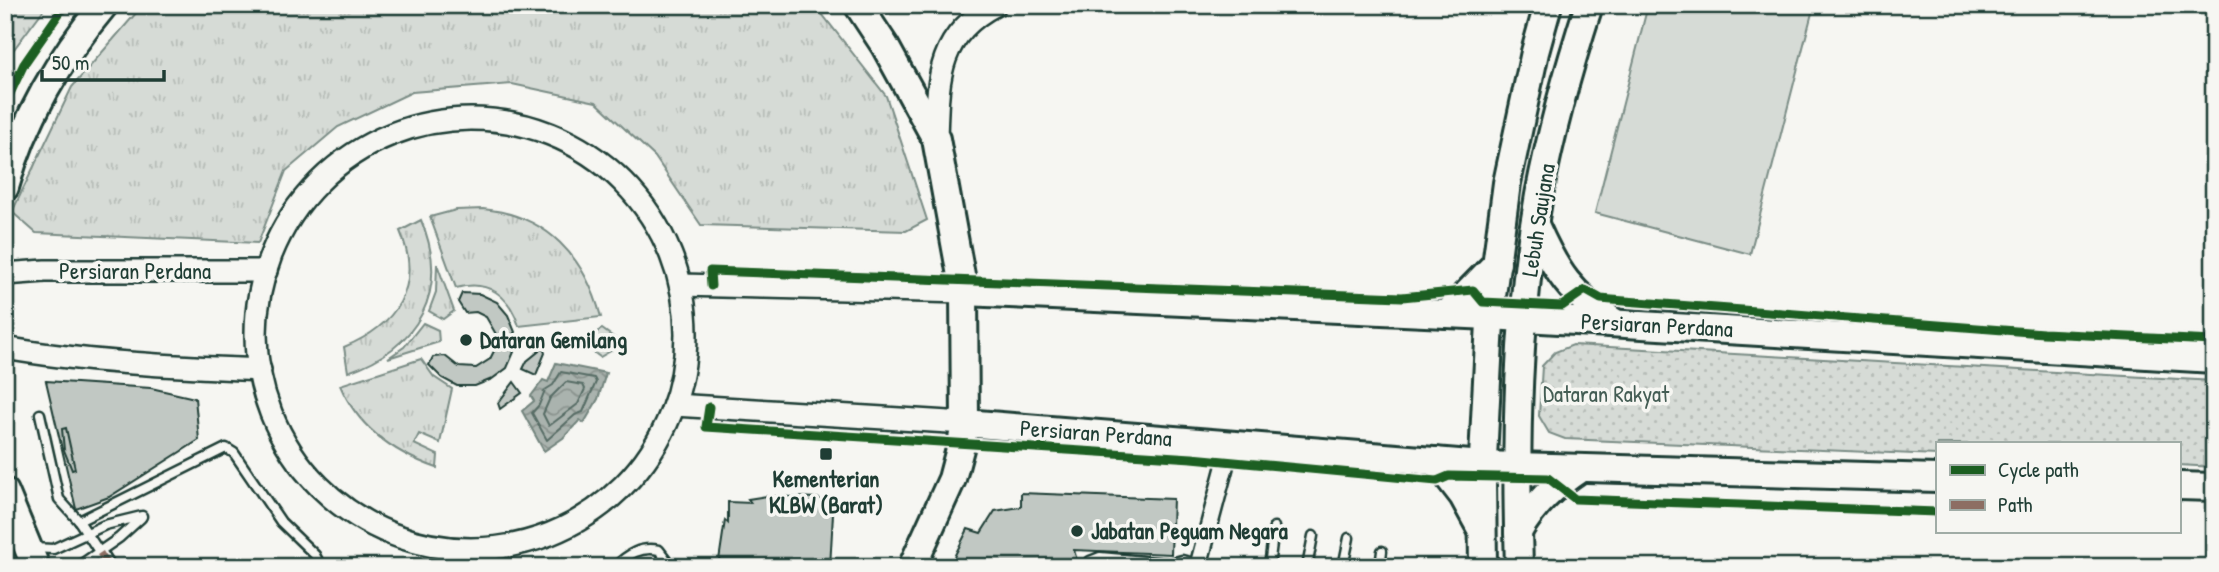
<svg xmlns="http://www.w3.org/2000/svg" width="2219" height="572" font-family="'Patrick Hand',sans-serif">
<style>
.grass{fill:url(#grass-tufts);stroke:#7a8c85;stroke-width:2}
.park{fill:url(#park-dots);stroke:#7a8c85;stroke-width:2}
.pitch{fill:#d6dbd6;stroke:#7a8c85;stroke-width:2}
.water{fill:url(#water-waves);stroke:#72847d;stroke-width:2}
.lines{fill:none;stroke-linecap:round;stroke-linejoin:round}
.shore{stroke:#576c65;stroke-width:2}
.building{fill:#c1c8c3;stroke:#1f3d34;stroke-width:2}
.service-casing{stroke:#1f3d34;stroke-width:13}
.pedestrian-casing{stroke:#1f3d34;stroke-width:18}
.minor-casing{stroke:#1f3d34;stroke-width:21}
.tertiary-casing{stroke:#1f3d34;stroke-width:26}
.primary-casing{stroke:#1f3d34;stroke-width:32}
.service{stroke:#f6f6f2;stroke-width:8}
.pedestrian{stroke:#f6f6f2;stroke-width:12}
.minor{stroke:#f6f6f2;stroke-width:16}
.tertiary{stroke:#f6f6f2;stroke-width:21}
.primary{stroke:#f6f6f2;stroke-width:26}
.quiet{stroke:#8d6e63;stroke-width:7;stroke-dasharray:14 7;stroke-linecap:butt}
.cycleway-casing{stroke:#f6f6f2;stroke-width:13}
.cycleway{stroke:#1b5e20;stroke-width:9}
.poi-dot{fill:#1f3d34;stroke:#f6f6f2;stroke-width:2.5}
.labels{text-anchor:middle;stroke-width:7;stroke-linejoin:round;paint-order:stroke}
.street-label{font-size:23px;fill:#1f3d34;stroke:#f6f6f2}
.poi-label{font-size:23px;font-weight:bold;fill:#1f3d34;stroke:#f6f6f2;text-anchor:start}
.park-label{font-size:23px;fill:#445d54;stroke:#f6f6f2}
</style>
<defs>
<pattern id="grass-tufts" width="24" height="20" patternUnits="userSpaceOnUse" patternTransform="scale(1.75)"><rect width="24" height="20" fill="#d6dbd6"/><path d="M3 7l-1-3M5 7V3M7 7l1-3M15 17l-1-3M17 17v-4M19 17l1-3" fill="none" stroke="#b7bdb8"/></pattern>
<pattern id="park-dots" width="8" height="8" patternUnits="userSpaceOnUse" patternTransform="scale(1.75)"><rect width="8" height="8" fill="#d6dbd6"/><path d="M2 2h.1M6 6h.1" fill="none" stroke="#b7bdb8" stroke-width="1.8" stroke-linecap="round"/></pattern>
<pattern id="water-waves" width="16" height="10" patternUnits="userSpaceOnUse" patternTransform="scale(1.75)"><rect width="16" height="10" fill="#aab3ae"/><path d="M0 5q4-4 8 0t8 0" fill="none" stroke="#8a938e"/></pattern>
</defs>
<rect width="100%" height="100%" fill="#f6f6f2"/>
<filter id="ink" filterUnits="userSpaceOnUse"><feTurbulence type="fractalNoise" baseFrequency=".0143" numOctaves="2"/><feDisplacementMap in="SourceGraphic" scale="14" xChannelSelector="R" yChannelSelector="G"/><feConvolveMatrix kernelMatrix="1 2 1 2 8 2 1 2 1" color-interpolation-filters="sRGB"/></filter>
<g filter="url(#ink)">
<!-- grass -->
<g class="grass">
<polygon points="5,5 47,5 5,61"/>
<polygon points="143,5 815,5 886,96 927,220 906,231 701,225 655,157 596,102 512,84 412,92 338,127 286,171 258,243 36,233 12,212 72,87"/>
<path d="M 483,209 C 547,215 585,257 601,317 L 519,326 C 509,295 488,279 456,288 L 430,217 L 456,210 Z"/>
<path d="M 421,220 C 451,291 418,348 348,372 L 344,347 C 395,326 424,287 400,231 Z"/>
<polygon points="437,264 454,311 443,319 429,311 436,292"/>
<polygon points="423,323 438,330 439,342 388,358 404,347"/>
<polygon points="602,329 623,344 600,357 580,342"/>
<path d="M 421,359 L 434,377 L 452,389 L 440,443 L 419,434 L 414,444 L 438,455 L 437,468 C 394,453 358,428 340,385 Z"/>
</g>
<!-- park -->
<polygon class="park" points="1573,345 2214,381 2214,467 2179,465 2179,444 1937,444 1937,455 1565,439 1549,433 1539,416 1542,366 1555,352"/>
<!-- pitch -->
<polygon class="pitch" points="1648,5 1814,5 1750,254 1595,213"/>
<!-- water -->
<polygon class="water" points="556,363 606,373 598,399 584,423 580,420 563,438 544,451 522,411 534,401 531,396 543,380 548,382"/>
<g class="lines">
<!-- shore -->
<g class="shore">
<polygon points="561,372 594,378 596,382 583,412 575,415 547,440 532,413 539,405 545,390 553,385"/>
<polygon points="566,382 583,385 585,389 578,404 549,426 543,414 550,398"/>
</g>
</g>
<!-- building -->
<g class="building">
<polygon points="462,293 480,294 497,302 508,315 515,332 509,339 497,336 486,317 476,312 465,313 458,302"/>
<polygon points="508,345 514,352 507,368 492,379 475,386 457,386 442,378 429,365 433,357 445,356 459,367 476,368 490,359 496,347"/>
<polygon points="543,348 545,353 536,375 523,369 527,361"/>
<polygon points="46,381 151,388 195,398 199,440 109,497 76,509"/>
<polygon points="514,382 522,393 500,409 498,403"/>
<polygon points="66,428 75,469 72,470 64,450 62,429"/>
<polygon points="1021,493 1173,499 1171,554 1074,550 1079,567 949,567 968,529 981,533 995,511 1021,507"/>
<polygon points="767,496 817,498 830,505 833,514 830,567 718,567 725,520 728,523 728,502 751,503 748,499"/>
</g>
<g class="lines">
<!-- service casing -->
<g class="service-casing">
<g id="service">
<polyline points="40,414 59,499 79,521 100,553"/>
<polyline points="79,521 226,448 234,453 281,522 315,555 321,567"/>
<polyline points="33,548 53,549 105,525 142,516"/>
<polyline points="1164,565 1182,560 1210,567"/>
<polyline points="77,567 119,538 141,518"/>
<path d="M 615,567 C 628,554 641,546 659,550 L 672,567"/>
<polyline points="1087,567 1090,561 1100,557 1166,563"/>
<polyline points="1269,567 1274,527"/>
<polyline points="1307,567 1313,536"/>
<polyline points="1343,567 1349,538"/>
<polyline points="1380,567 1382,551"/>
</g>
</g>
<!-- pedestrian casing -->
<g class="pedestrian-casing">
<polyline id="pedestrian" points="100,553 109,567"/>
</g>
<!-- minor casing -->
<g class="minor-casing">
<polyline id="minor" points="1198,567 1231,443"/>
</g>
<!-- tertiary casing -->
<g class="tertiary-casing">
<g id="tertiary">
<circle cx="471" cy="334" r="215"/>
<path d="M 936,139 C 938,81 936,36 995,5"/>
<polyline points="5,274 45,271 266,271"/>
<polyline points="681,285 964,292"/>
<path d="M 5,348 C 89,363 175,366 260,370"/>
<polyline points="674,405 965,423"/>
</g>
</g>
<!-- primary casing -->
<g class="primary-casing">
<g id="primary">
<polyline points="858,5 885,46 936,139 964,292 965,423 961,445 952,479 912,567"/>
<path d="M 5,187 C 23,121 60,57 104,5"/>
<path d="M 1536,227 C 1556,272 1571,295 1614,322"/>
<polyline points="964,292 1490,316 2214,359"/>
<polyline points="1447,314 1497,263"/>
<polyline points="965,423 1483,465 1937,478"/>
<polyline points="1436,461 1463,496 1481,529"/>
<polyline points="2179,486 2214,487"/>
<polyline points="5,492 36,567"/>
<path d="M 1518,532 C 1534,504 1554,486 1581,468"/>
<polyline points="1483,567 1482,477 1491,303 1507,183 1535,52 1548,5"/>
<path d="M 1519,567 C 1515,444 1517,316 1539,195 C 1551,131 1569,67 1589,5"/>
</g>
</g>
<!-- service -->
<use href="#service" class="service"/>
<!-- pedestrian -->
<use href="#pedestrian" class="pedestrian"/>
<!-- minor -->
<use href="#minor" class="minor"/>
<!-- tertiary -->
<use href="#tertiary" class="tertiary"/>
<!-- primary -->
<use href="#primary" class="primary"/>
<!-- quiet -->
<polyline class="quiet" points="100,553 109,567"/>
<!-- cycleway casing -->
<g class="cycleway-casing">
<g id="cycleway">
<polyline points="5,104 24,64 65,5"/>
<polyline points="711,286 710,271 1402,297 1473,290 1483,302 1562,306 1585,290 1601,299 1612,300 2043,333 2214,341"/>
<polyline points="709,407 706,427 1192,458 1437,481 1449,476 1548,478 1575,499 1937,512"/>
</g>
</g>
<!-- cycleway -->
<use href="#cycleway" class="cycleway"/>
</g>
</g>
<!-- markers -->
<g class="poi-dot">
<circle cx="466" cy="340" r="7"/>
<rect x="819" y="447" width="14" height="14" rx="3.5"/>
<circle cx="1077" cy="531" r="7"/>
</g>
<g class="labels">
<!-- street labels -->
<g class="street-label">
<text transform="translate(1538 220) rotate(-81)" y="8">Lebuh Saujana</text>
<text x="135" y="279">Persiaran Perdana</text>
<text transform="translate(1657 325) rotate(3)" y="8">Persiaran Perdana</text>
<text transform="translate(1096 433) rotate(4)" y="8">Persiaran Perdana</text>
</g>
<!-- poi labels -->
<g class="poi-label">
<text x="480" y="348">Dataran Gemilang</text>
<text x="826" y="487" text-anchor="middle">Kementerian<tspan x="826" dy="26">KLBW (Barat)</tspan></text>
<text x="1091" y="539">Jabatan Peguam Negara</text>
</g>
<!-- park labels -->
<g class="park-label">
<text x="1606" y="402">Dataran Rakyat</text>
</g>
</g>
<!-- margin -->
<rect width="2219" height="572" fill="none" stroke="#f6f6f2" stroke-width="28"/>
<rect x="14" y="14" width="2191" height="544" fill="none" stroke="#1f3d34" stroke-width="2.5" filter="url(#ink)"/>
<!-- legend -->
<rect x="1936" y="442" width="245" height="91" fill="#f6f6f2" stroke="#a0aca6" stroke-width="2"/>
<rect x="1950" y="465" width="35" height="10" fill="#1b5e20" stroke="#a0aca6" stroke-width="2"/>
<text x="1998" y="477" font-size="21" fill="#1f3d34">Cycle path</text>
<rect x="1950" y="500" width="35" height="10" fill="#8d6e63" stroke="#a0aca6" stroke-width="2"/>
<text x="1998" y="512" font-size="21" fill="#1f3d34">Path</text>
<!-- scale -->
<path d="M42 70v10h122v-10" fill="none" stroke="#1f3d34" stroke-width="3.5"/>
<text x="52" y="70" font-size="21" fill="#1f3d34" stroke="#f6f6f2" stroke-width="5" paint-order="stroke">50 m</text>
</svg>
